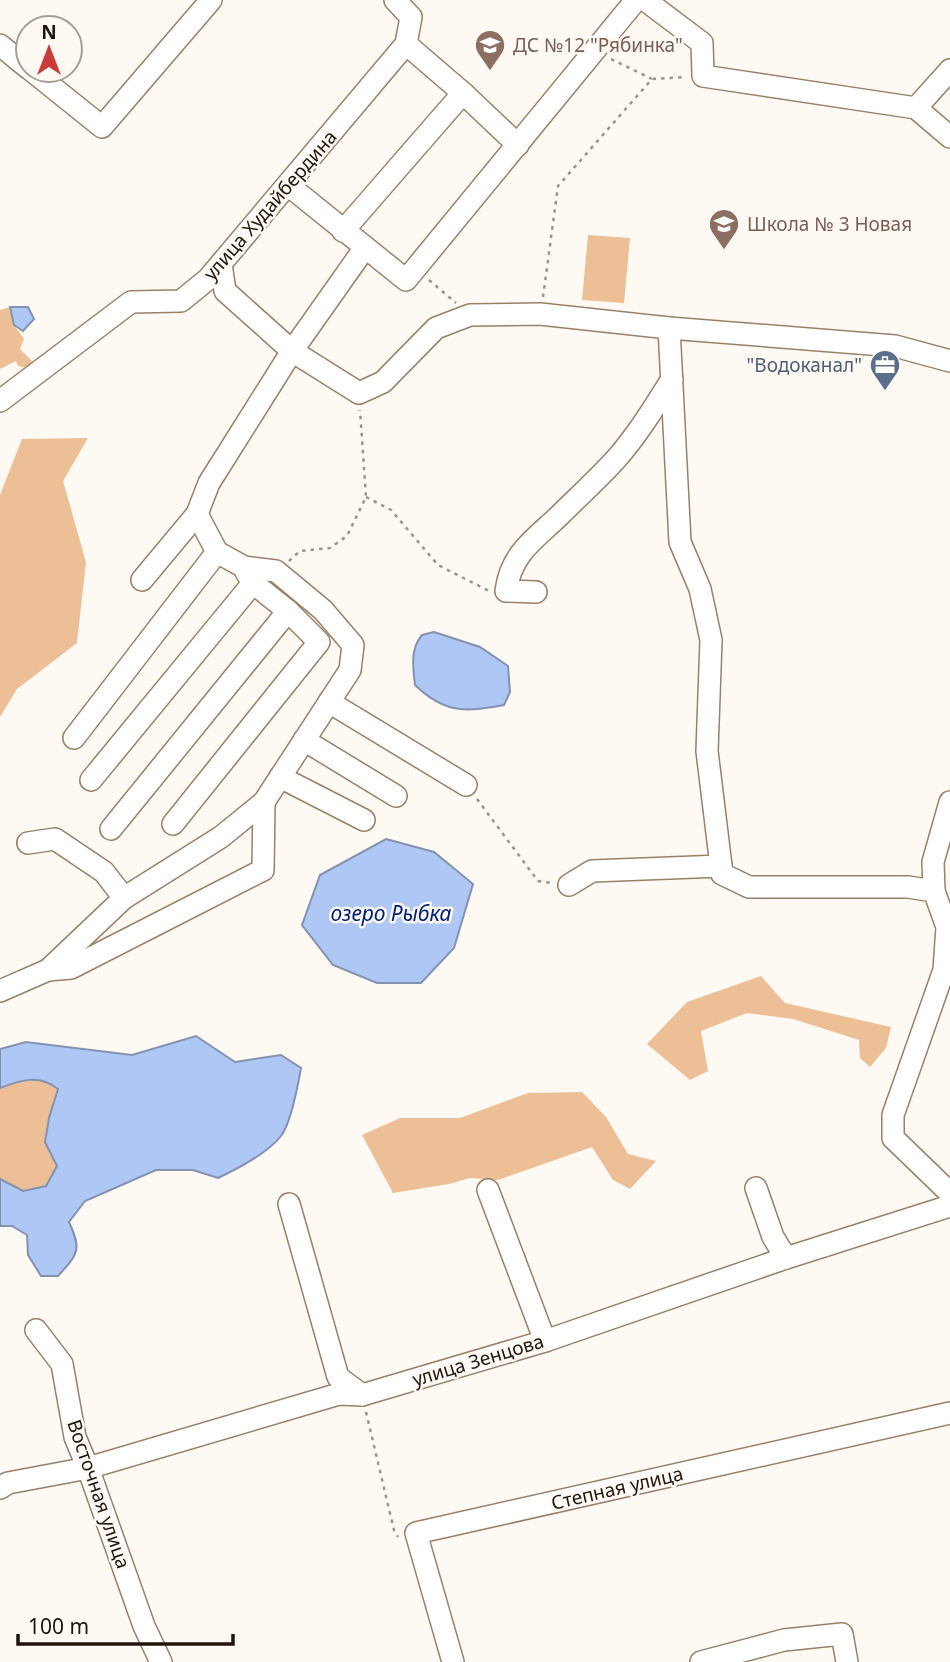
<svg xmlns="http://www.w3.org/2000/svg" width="950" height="1662" font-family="'Noto Sans',sans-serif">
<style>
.green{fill:#edbf96}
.water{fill:#aec7f5;stroke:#8392af;stroke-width:2}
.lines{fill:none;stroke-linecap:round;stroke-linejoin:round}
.minor-casing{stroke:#998069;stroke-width:24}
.path{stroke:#9b938d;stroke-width:2.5;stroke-dasharray:3.5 5;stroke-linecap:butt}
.minor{stroke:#fff;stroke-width:21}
.labels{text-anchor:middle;stroke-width:5;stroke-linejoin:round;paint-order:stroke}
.education-label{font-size:19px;fill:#785e54;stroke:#fff9f4;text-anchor:start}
.street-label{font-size:19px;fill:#1f150d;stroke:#fff9f4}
.service-label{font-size:19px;fill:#4e5e75;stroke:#fff9f4;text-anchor:end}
.water-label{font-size:21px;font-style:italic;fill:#012176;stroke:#fff9f4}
</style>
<rect width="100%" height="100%" fill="#fff9f4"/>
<!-- green -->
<g class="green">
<polygon points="588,235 630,238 624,303 582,300"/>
<polygon points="10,307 14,325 24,339 20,349 32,361 28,368 18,366 16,361 0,369 0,310"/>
<polygon points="88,438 63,481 86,562 77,643 17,689 0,717 0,495 22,439"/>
<polygon points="761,976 785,1003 891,1027 886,1048 870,1067 860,1058 859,1040 793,1019 747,1013 701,1031 708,1071 690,1080 647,1044 687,1002"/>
<polygon points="27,1078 48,1082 58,1089 49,1118 45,1142 57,1166 46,1186 23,1191 0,1179 0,1088"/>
<polygon points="582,1092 606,1117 628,1154 656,1161 630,1189 613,1180 592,1147 498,1180 470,1178 449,1184 393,1193 362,1135 400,1118 460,1118 528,1093"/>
</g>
<!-- water -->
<g class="water">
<polygon points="10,307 28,307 34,319 23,331 14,325"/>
<path d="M 434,632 L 480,647 L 508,666 L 510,692 L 504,705 C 466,712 445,714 415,685 C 413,668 410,649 422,635 Z"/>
<polygon points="386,839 434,852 473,884 454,948 421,983 377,983 333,965 302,925 320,875"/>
<path d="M 196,1036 L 235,1062 L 281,1055 L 301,1068 C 298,1085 291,1123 281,1136 C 267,1154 237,1169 218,1178 L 193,1170 L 156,1170 L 85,1201 L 69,1222 C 82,1250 78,1254 58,1276 L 41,1276 L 28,1255 L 27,1235 L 12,1226 L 0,1226 L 0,1179 L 23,1191 L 46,1186 L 57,1166 L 45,1142 L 49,1118 L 58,1089 C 39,1074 21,1080 0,1088 L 0,1049 L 26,1042 L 132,1055 Z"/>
</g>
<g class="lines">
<!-- minor casing -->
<g class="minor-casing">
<g id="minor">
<polyline points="645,0 702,43 703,76 916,108 950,137"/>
<polyline points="406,44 463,93 518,145"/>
<polyline points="0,45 28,68"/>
<polyline points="31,70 102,127 211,0"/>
<polyline points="916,108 950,70"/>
<polyline points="288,185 406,280 636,0"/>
<polyline points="343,231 463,93"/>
<polyline points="364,249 292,351 359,393 383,382 436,328 470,315 540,314 669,328 895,346 950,361"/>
<polyline points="669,328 680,542 700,589 711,640 707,751 722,874 749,887 908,887 934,891 947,927 944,970 893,1115 893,1138 950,1193"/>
<polyline points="0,401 131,302 181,301 208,279 406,44 411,17 395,0"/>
<polyline points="142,580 197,514 209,483 292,351 225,291 221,264"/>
<path d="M 536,592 L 506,591 C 511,553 535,539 560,515 C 579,496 599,478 617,458 C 638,434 655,406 672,379"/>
<polyline points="329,702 466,785"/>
<polyline points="74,738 217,552"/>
<polyline points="304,740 396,796"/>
<polyline points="280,777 364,820"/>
<polyline points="91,780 253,583 246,572"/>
<polyline points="173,824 319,642 288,611 253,583"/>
<polyline points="111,829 288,611"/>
<polyline points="28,843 55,839 104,872 124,898"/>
<polyline points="569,885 592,871 721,866"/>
<polyline points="934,891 933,862 950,802"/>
<polyline points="48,970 71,968 263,870 264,802"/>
<polyline points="0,991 48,970 124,898 221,837 264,802 350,670 353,645 323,610 276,571 244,567 217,552 197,514"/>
<polyline points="756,1188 773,1237 786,1258"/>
<polyline points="488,1190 545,1341"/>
<polyline points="289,1204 338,1377 362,1395"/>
<polyline points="36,1330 62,1364 75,1437 88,1468 144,1626 161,1662"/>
<polyline points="0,1488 8,1483 88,1468 339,1394 362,1395 545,1341 786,1258 950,1206"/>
<polyline points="453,1662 416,1533 950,1413"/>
<polyline points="701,1662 784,1640 842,1634 847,1662"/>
</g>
</g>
<!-- path -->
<g class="path">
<polyline points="611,59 652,79"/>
<polyline points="429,280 456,303"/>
<polyline points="543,297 558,186 652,79 685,77"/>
<polyline points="366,497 391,510 438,565 489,591"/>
<polyline points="289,561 300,551 330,548 347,536 366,497 360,410"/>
<polyline points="477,799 538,881 552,883"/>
<polyline points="366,1412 394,1530 398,1537"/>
</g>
<!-- minor -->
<use href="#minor" class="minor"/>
</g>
<!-- icons -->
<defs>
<g id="school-pin" transform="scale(1.575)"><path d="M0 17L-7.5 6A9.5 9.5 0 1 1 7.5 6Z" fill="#8d6e63" stroke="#fff9f4"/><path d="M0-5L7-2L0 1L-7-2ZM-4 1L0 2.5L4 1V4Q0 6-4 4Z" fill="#fff"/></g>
<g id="office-pin" transform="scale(1.575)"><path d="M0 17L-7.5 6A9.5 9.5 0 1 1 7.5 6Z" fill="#5c6f8a" stroke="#fff9f4"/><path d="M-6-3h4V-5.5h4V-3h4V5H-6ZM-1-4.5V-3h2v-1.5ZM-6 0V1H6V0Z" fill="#fff"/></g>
</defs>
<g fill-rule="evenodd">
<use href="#school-pin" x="490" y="45"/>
<use href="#school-pin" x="724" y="224"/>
<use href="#office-pin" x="885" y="365"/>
</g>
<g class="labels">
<!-- education labels -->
<g class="education-label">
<text x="513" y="52">ДС №12 "Рябинка"</text>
<text x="747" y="231">Школа № 3 Новая</text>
</g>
<!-- street labels -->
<g class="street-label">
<text transform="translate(270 205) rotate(-49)" y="7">улица Худайбердина</text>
<text transform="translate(478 1360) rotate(-17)" y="7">улица Зенцова</text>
<text transform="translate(617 1488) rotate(-13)" y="7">Степная улица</text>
<text transform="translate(99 1494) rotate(71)" y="7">Восточная улица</text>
</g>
<!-- service labels -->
<g class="service-label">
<text x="862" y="372">"Водоканал"</text>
</g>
<!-- water labels -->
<g class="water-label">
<text x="391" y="921">озеро Рыбка</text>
</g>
</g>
<!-- north arrow -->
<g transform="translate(49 49)"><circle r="33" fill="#fff9f4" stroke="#a59e98" stroke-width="2"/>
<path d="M0-5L12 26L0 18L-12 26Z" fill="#ca3b3c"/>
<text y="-10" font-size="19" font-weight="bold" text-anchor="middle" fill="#1f150d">N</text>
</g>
<!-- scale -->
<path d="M18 1634v10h215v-10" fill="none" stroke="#1f150d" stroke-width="3.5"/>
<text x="28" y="1634" font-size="21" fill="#1f150d" stroke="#fff9f4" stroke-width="5" paint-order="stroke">100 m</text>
</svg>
